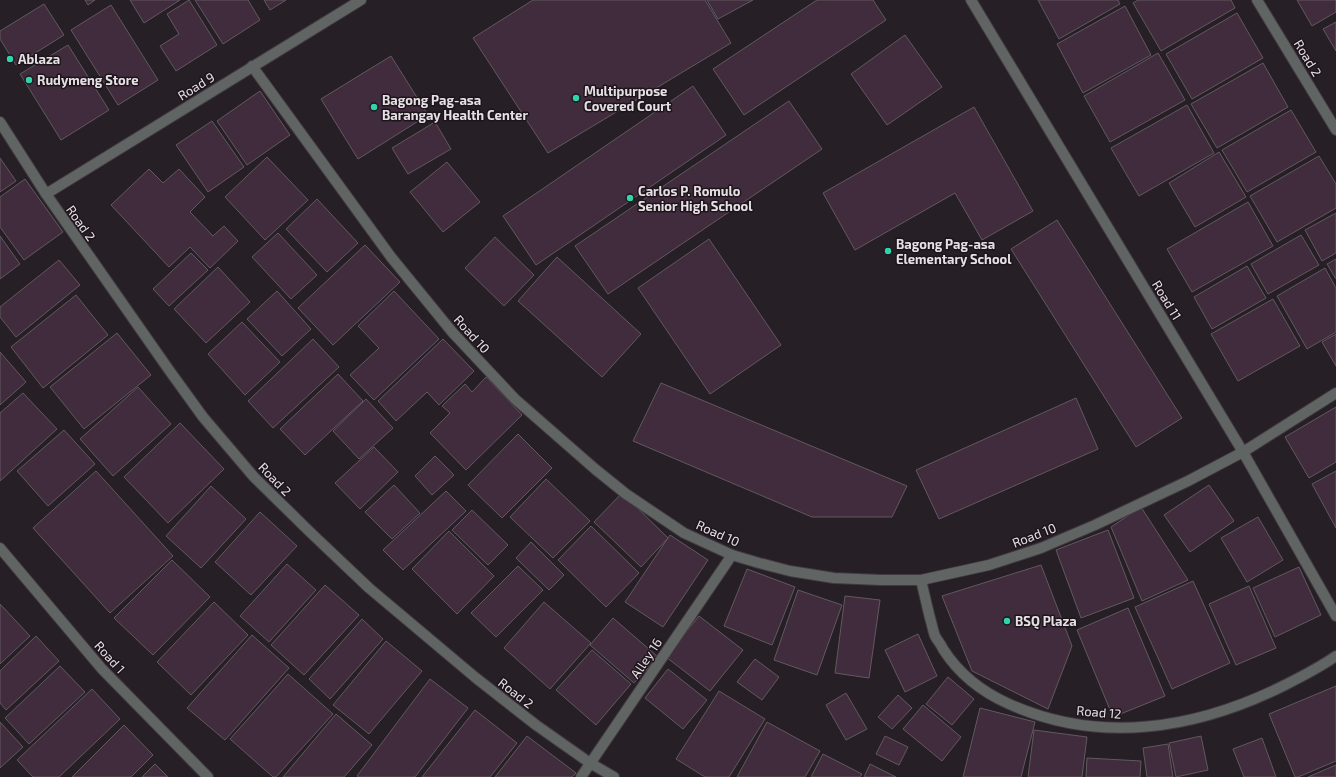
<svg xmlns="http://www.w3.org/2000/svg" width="1336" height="777" font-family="'Exo 2',sans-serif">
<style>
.building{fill:#412c3d;stroke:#625960}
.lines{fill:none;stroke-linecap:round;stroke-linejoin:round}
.minor-casing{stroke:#413a40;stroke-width:12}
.minor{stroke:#606563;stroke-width:10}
.poi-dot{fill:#30d4aa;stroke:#1d151b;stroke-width:1.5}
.labels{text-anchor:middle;stroke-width:3;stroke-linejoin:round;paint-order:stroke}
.street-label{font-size:13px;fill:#e5e0e4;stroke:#1d151b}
.poi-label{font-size:13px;font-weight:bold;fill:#e5e0e4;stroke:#1d151b;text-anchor:start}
</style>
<rect width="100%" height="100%" fill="#261f25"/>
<!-- building -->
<g class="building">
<polygon points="85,0 95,0 88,5"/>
<polygon points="130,0 180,0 144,23"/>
<polygon points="189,0 217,45 176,71 160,46 179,34 167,14"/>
<polygon points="195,0 248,0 260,20 223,44"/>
<polygon points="264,0 286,0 270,10"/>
<polygon points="533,0 705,0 731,43 548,153 473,38"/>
<polygon points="707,0 753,0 718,19"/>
<polygon points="817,0 873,0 886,20 744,115 713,69"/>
<polygon points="1038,0 1118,0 1120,4 1059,39"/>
<polygon points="1138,0 1231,0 1235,8 1161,51 1133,3"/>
<polygon points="1297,0 1336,0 1336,12 1312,26"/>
<polygon points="44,4 64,35 16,65 0,39 0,31"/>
<polygon points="111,5 158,80 118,105 71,30"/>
<polygon points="1125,6 1151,55 1083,93 1057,44"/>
<polygon points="1237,13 1263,58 1192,99 1166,54"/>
<polygon points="1336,22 1336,51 1323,29"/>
<polygon points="905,35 942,87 887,125 851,74"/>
<polygon points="68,45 109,110 61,140 20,74"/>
<polygon points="1158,53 1185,100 1110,142 1084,96"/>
<polygon points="391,56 428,115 358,159 321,99"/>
<polygon points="1263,63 1288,107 1217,148 1191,104"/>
<polygon points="693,86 726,135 536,265 503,216"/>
<polygon points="260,91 290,135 247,165 217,121"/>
<polygon points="789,101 822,149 608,294 575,246"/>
<polygon points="1187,105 1214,153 1139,196 1111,148"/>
<polygon points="974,107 1033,211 982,240 955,193 855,250 823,193"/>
<polygon points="1291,110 1316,152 1247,192 1222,150"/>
<polygon points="212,121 244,167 208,192 176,145"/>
<polygon points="435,122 451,149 408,174 392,148"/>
<polygon points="1219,152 1246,197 1195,227 1169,183"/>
<polygon points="1319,156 1336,184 1336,208 1277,242 1250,196"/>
<polygon points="267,157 308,200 265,240 225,197"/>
<polygon points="0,158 16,181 0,192"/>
<polygon points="447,162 480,202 443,232 410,192"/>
<polygon points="149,169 163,183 179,169 205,197 190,212 213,236 224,226 238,241 210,268 190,247 169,267 111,205"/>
<polygon points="25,179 63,232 24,260 0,227 0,197"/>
<polygon points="317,199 358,243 327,272 286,229"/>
<polygon points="1248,202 1273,246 1192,292 1167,249"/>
<polygon points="1336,213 1336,253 1322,261 1305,230"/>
<polygon points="1057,220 1182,418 1136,447 1011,249"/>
<polygon points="278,233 317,275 291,299 252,257"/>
<polygon points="1301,235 1319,265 1268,294 1251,264"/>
<polygon points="0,236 20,264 0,279"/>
<polygon points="495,237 534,275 504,306 465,268"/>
<polygon points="709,239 781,345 710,394 638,288"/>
<polygon points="365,245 400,282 333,345 298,308"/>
<polygon points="191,253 208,270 169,306 153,289"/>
<polygon points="557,257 641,334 602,377 518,301"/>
<polygon points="1336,259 1336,279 1327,264"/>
<polygon points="59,260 80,285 16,337 0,317 0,307"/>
<polygon points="1247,266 1266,298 1212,329 1194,297"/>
<polygon points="218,267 250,302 206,343 174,309"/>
<polygon points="1325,268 1336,288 1336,332 1307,349 1277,296"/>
<polygon points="277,291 311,329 282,356 247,319"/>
<polygon points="394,291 439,339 374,400 350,375 379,348 358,326"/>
<polygon points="76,295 108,335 43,388 11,347"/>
<polygon points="1273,299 1300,346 1238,381 1211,334"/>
<polygon points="242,322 280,362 245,395 208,354"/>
<polygon points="117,333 151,375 84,429 50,387"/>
<polygon points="1336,334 1336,366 1322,342"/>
<polygon points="313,339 339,367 273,428 248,401"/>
<polygon points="443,339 474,371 439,405 427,392 396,421 378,401"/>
<polygon points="0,352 26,382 0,405"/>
<polygon points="338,374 363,401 305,455 280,429"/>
<polygon points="486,377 522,415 466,470 430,433 450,413 442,406 465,384 472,392"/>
<polygon points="661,383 907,486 892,517 812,517 633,441"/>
<polygon points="138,387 171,424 113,476 80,439"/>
<polygon points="23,393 57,429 0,481 0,413"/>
<polygon points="1076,398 1098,449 939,519 916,470"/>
<polygon points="366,399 393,428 359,459 333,431"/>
<polygon points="1336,407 1336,462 1309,478 1285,437"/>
<polygon points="180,423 224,469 168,523 124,477"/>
<polygon points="64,430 95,464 48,506 17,471"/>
<polygon points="518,434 552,468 502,518 468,485"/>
<polygon points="374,447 398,472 360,509 335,483"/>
<polygon points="435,456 454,475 432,495 415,476"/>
<polygon points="96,471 173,556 110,613 33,528"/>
<polygon points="1336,471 1336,528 1312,484"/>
<polygon points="546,479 590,521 553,558 510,517"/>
<polygon points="394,485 420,513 392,539 365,512"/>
<polygon points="1209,485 1234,521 1190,552 1164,515"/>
<polygon points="211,486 246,519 201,568 166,536"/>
<polygon points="446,491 466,511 403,570 383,550"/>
<polygon points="622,493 668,538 641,567 594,522"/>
<polygon points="1141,507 1188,580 1142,601 1111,527"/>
<polygon points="472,510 508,545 488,565 452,530"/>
<polygon points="260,512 297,546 251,595 215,562"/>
<polygon points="1258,517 1283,560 1247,582 1221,538"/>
<polygon points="591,526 639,573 606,607 558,560"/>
<polygon points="1108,530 1134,598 1081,618 1056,550"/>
<polygon points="449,531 494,576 457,614 412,569"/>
<polygon points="670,535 708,560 663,627 625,602"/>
<polygon points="531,542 564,575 549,590 516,558"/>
<polygon points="172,560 210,597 153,655 114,618"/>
<polygon points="287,564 316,590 269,642 240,616"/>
<polygon points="1041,565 1072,646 1048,709 972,671 942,596"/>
<polygon points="518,566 543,590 496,637 471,613"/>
<polygon points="1299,567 1321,615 1275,637 1253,588"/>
<polygon points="747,569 795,587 772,645 724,626"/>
<polygon points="1193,581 1230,663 1172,689 1135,607"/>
<polygon points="325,585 359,615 304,675 271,645"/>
<polygon points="1249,586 1276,648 1236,665 1209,604"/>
<polygon points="798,590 842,605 817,675 774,660"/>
<polygon points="845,596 880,600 869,678 835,673"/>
<polygon points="214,602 248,635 191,695 157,662"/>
<polygon points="544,602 591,643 550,689 504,648"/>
<polygon points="0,604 30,636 0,664"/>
<polygon points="1128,608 1165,696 1113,717 1077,630"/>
<polygon points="699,616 743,650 710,691 666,657"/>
<polygon points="613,618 658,657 634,683 590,645"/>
<polygon points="362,619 383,639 330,699 309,679"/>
<polygon points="918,634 937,676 905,692 885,650"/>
<polygon points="252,635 289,668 225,740 187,708"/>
<polygon points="36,636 59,661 6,710 0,703 0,671"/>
<polygon points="386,641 422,671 369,734 333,705"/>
<polygon points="592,650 631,684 596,725 556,690"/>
<polygon points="755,659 779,677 762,700 737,682"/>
<polygon points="60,666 85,692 29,744 5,718"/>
<polygon points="668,669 707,700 683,729 645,698"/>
<polygon points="288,674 333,714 276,777 273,777 230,739"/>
<polygon points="948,677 974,699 952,725 926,704"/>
<polygon points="430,679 468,708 415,777 359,777 357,776"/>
<polygon points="1336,686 1336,761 1298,777 1295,777 1269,714"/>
<polygon points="92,689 120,719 59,777 33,777 17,760"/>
<polygon points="719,691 765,719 729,777 705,777 676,759"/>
<polygon points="846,693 867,729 846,740 826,705"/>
<polygon points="898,695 912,708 892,729 878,717"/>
<polygon points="923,705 961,737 942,761 903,729"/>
<polygon points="980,708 1035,722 1021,777 963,777"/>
<polygon points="475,710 517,743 490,777 422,777"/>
<polygon points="336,714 372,745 344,777 283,777"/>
<polygon points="0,722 23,747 0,768"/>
<polygon points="767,722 820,751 805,777 737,777"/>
<polygon points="124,725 153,755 131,777 72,777"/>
<polygon points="1034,730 1087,737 1082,777 1028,777"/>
<polygon points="527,736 576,773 572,777 495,777"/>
<polygon points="885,736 908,747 899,765 876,754"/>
<polygon points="1201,736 1208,770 1176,777 1169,743"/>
<polygon points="1262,738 1276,777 1244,777 1233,749"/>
<polygon points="1168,744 1173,777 1147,777 1143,748"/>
<polygon points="823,754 862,774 860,777 811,777"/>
<polygon points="1087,758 1141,761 1140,777 1086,777"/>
<polygon points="155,764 168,777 142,777"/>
<polygon points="870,764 896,777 864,777"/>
<polygon points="1336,765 1336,777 1308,777"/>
</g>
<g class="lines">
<!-- minor casing -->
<g class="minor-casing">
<g id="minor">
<polyline points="971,0 1243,452 1336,616"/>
<polyline points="1257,0 1336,130"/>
<polyline points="252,66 391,257 453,333 515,399 595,469 626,494 684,533 732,555 759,563 790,571 834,578 881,580 921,580 989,565 1041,548 1095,525 1188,481 1243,452 1336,393"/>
<polyline points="0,122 46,194 169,370 203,417 254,477 310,532 369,588 476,678 536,725 590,763 614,777"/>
<polyline points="46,194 361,0"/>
<polyline points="0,548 102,669 208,777"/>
<path d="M 921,580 C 924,593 927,606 930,618 C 932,624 933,631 935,636 C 937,640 941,644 943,649 C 959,674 982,692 1009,704 C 1100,745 1196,729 1283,686 C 1301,677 1319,668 1336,656"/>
<polyline points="581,777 732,555"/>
</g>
</g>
<!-- minor -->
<use href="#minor" class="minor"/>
</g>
<!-- markers -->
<g class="poi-dot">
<circle cx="10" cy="59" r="4"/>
<circle cx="29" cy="80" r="4"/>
<circle cx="576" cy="98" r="4"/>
<circle cx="374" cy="107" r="4"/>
<circle cx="630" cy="198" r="4"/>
<circle cx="888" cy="251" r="4"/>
<circle cx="1007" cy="621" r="4"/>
</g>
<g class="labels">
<!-- street labels -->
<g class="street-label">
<text transform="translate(1308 58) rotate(59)" y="5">Road 2</text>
<text transform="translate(196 86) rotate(-32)" y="5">Road 9</text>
<text transform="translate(81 223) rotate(55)" y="5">Road 2</text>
<text transform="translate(1167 300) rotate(59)" y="5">Road 11</text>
<text transform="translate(472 334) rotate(48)" y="5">Road 10</text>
<text transform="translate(275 479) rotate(46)" y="5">Road 2</text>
<text transform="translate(718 533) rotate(24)" y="5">Road 10</text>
<text transform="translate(1034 535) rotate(-21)" y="5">Road 10</text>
<text transform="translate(110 657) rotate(48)" y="5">Road 1</text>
<text transform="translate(646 658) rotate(-56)" y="5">Alley 16</text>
<text transform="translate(516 693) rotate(38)" y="5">Road 2</text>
<text transform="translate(1099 712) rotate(5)" y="5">Road 12</text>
</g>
<!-- poi labels -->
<g class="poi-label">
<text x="18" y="64">Ablaza</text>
<text x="37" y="85">Rudymeng Store</text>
<text x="584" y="96">Multipurpose<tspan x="584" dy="15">Covered Court</tspan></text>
<text x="382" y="105">Bagong Pag-asa<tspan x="382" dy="15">Barangay Health Center</tspan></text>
<text x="638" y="196">Carlos P. Romulo<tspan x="638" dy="15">Senior High School</tspan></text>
<text x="896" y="249">Bagong Pag-asa<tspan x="896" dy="15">Elementary School</tspan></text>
<text x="1015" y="626">BSQ Plaza</text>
</g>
</g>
</svg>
